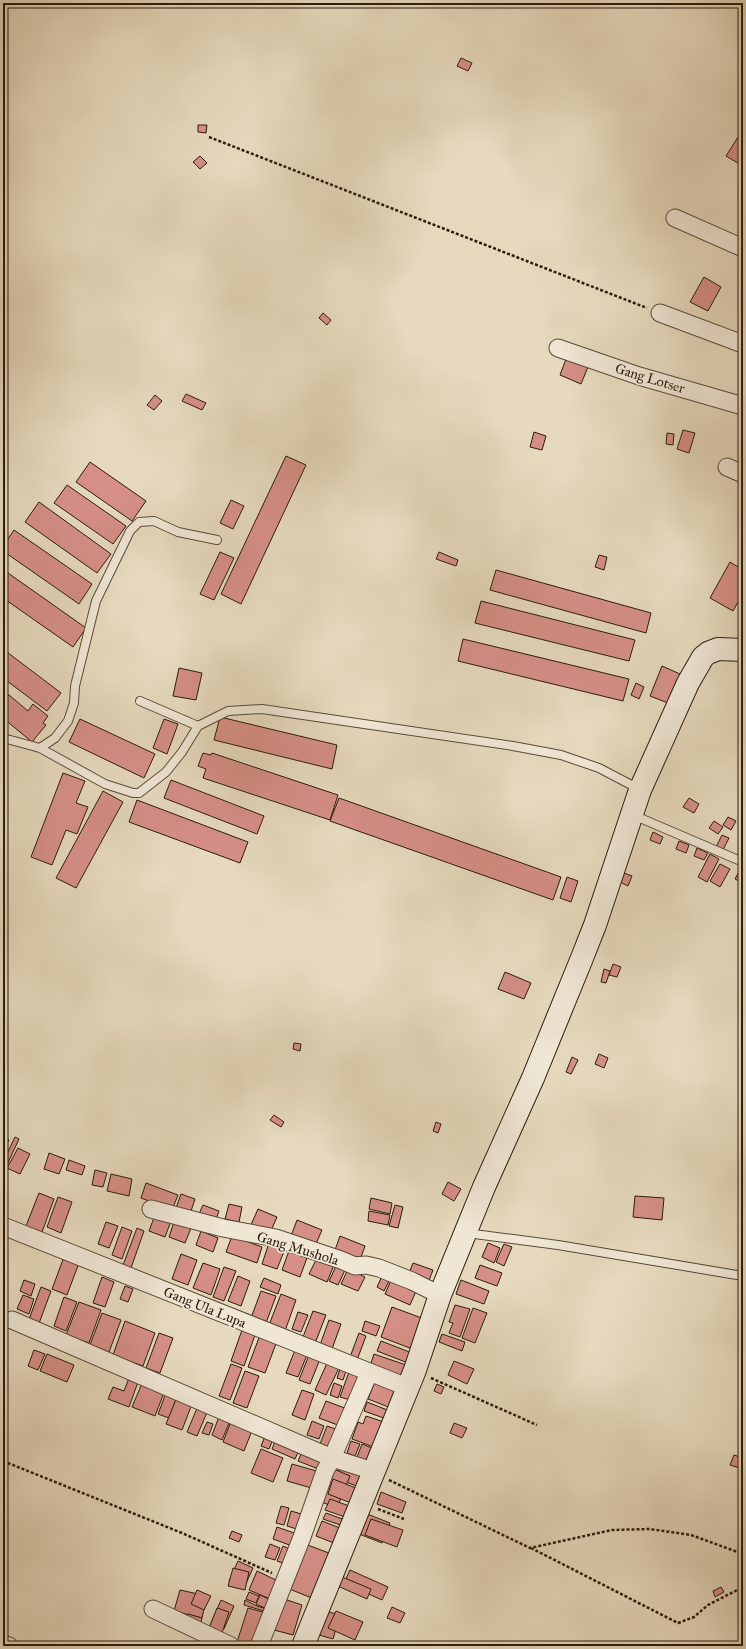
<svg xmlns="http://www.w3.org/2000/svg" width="746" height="1649" font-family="'IM FELL Great Primer',serif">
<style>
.building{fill:#d68f87;stroke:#2b1b0d}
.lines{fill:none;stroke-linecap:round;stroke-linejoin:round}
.lane-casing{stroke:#5a4a39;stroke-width:10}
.street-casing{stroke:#5a4a39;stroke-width:19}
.secondary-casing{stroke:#2b1b0d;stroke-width:24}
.path{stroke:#2b1b0d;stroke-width:2.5;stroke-dasharray:3 2;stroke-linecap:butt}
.lane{stroke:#efe6d4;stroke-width:8}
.street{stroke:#efe6d4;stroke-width:17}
.secondary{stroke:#efe6d4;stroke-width:22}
.labels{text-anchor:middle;stroke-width:3.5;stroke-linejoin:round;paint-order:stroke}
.street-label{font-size:14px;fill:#2b1b0d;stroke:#efe6d4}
</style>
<rect width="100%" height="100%" fill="#e6d9bd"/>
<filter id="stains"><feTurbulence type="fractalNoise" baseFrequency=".005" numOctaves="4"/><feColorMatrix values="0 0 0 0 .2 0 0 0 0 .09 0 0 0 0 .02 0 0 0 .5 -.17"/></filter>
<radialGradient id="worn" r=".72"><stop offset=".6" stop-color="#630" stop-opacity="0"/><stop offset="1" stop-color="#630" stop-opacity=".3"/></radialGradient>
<!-- building -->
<g class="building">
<polygon points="461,58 472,63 468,71 457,66"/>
<polygon points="198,125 207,125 206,133 198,132"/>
<polygon points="738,137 743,140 743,166 726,156"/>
<polygon points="200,156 207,163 200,169 193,162"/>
<polygon points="704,277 721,287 708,311 690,302"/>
<polygon points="323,313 331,320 327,325 319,318"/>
<polygon points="566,359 588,367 581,384 560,375"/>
<polygon points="186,394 206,403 202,410 182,401"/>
<polygon points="155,395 162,401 154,410 147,405"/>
<polygon points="683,430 695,433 689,453 677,449"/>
<polygon points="534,432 546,436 542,450 530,447"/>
<polygon points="667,433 674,434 673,445 666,444"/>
<polygon points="286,456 306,465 241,604 221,594"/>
<polygon points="90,462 146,501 132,521 76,482"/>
<polygon points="67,485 126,526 113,544 54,503"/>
<polygon points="231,500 244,506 233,529 220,523"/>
<polygon points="39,502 111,554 97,573 25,522"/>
<polygon points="14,530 92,584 79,604 3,551 3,546"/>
<polygon points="220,552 234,558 214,600 200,594"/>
<polygon points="439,552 458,560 456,566 436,559"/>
<polygon points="599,555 607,557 604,570 595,567"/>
<polygon points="730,562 743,570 743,593 733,611 710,598"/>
<polygon points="496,570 651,613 646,633 490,590"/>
<polygon points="8,573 86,628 73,647 3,598 3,580"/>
<polygon points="481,601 635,640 629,661 475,623"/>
<polygon points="463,639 629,679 623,701 458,661"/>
<polygon points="3,649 61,693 47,711 3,678"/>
<polygon points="662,666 680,674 668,703 650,696"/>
<polygon points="179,668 202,673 196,700 173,696"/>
<polygon points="636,683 644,687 639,699 631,695"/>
<polygon points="3,690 28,711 33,704 48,716 43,723 46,725 32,742 3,718"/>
<polygon points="220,717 337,745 332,769 214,740"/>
<polygon points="80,719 155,754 144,778 69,742"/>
<polygon points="164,719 178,724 167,754 153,748"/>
<polygon points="203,753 211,755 212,753 338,795 330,820 203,778 206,769 198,766"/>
<polygon points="63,773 85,781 76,803 88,807 77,834 66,830 52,865 31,857"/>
<polygon points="171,780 264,816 257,834 164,798"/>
<polygon points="103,791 123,802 76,888 56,878"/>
<polygon points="339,798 561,877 553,900 330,821"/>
<polygon points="689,798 699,804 694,813 683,807"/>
<polygon points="137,800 248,842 240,863 129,822"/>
<polygon points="728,817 736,821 731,830 723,825"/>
<polygon points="714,821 723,827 718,834 709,828"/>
<polygon points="653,832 663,837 660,844 650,840"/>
<polygon points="722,835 729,838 723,850 716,847"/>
<polygon points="679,841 689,845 686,853 676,849"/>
<polygon points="697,848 708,853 704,860 694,856"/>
<polygon points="710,854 719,859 707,882 698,877"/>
<polygon points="720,864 730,869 720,887 710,881"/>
<polygon points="742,866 743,866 743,883 735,879"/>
<polygon points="624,873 632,876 628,886 620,882"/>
<polygon points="567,877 578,881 571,902 560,898"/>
<polygon points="613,964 621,967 617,977 609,975"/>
<polygon points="604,969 610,971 606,983 601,982"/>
<polygon points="505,972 531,983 524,999 498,989"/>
<polygon points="294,1043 301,1044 300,1051 293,1049"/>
<polygon points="599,1054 608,1058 604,1068 595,1064"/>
<polygon points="572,1057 578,1060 571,1074 566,1072"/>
<polygon points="274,1115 284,1122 281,1127 270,1120"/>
<polygon points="436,1122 441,1124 438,1133 433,1131"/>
<polygon points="3,1137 9,1140 3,1151"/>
<polygon points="15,1137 19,1139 6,1167 3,1166 3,1162"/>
<polygon points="18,1148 30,1154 20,1174 7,1168"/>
<polygon points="49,1153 65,1159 59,1174 44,1169"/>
<polygon points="69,1160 85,1166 82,1175 66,1170"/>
<polygon points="95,1170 107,1173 103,1187 92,1185"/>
<polygon points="111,1174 132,1179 129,1196 107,1191"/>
<polygon points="448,1182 461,1189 454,1201 442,1194"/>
<polygon points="146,1183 178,1195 172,1210 141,1198"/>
<polygon points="39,1193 54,1199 42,1232 26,1226"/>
<polygon points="181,1194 195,1199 189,1217 175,1211"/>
<polygon points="635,1196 664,1198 662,1220 633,1217"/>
<polygon points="58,1197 72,1202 61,1233 47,1227"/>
<polygon points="371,1198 392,1203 390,1214 369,1209"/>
<polygon points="229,1204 242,1207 239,1222 225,1219"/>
<polygon points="203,1205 219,1211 215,1222 198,1216"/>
<polygon points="395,1205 403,1207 398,1228 389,1226"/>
<polygon points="258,1209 277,1217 269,1235 250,1227"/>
<polygon points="369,1211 390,1215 388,1225 368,1221"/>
<polygon points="155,1215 171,1221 165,1237 149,1231"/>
<polygon points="297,1220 322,1230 315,1246 291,1236"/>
<polygon points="106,1222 118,1226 109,1248 98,1244"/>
<polygon points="174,1222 191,1228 185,1243 169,1237"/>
<polygon points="122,1227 132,1231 122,1259 112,1255"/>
<polygon points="137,1228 144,1231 131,1268 123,1265"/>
<polygon points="201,1231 218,1238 213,1252 196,1245"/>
<polygon points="232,1236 262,1247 257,1263 226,1252"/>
<polygon points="340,1236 365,1246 360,1260 335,1250"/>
<polygon points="269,1243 285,1249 277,1269 262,1264"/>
<polygon points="488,1243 500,1248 494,1263 482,1257"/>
<polygon points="504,1244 512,1247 504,1266 496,1262"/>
<polygon points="290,1248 308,1255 300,1277 282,1270"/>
<polygon points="181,1254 197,1260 188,1285 172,1279"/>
<polygon points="64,1257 79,1263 67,1295 52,1289"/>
<polygon points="317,1258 334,1265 327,1282 309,1274"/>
<polygon points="203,1263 220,1269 211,1295 193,1288"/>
<polygon points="413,1263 433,1270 428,1283 408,1276"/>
<polygon points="337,1264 346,1268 338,1285 329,1281"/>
<polygon points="480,1265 502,1273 497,1286 475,1278"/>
<polygon points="224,1267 236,1271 224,1301 213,1297"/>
<polygon points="348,1269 365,1277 358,1291 341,1284"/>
<polygon points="238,1276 250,1281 241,1306 228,1301"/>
<polygon points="382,1276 390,1279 384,1291 377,1287"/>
<polygon points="102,1277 114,1282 105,1307 93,1303"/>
<polygon points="264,1278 281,1285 278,1294 260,1287"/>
<polygon points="392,1278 417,1289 410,1305 385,1294"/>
<polygon points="24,1280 35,1284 31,1296 20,1291"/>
<polygon points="461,1280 489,1291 484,1304 456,1294"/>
<polygon points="125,1286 133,1289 128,1302 120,1299"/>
<polygon points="41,1287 51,1291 38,1326 28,1322"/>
<polygon points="261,1291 276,1296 266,1323 251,1318"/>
<polygon points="281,1294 296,1300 285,1331 269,1325"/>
<polygon points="23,1295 34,1299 29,1314 17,1309"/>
<polygon points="64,1297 77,1302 66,1331 54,1326"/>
<polygon points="79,1302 101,1310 89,1343 66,1335"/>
<polygon points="455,1305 470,1309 460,1337 449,1333 453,1323 449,1322"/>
<polygon points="392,1307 427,1320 415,1350 381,1337"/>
<polygon points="473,1308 487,1313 475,1343 462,1338"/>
<polygon points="313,1311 326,1315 314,1346 301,1342"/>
<polygon points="298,1312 308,1315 301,1332 292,1329"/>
<polygon points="102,1313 121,1320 109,1352 90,1345"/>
<polygon points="329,1320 341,1324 332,1349 320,1345"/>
<polygon points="125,1321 155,1333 143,1366 113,1355"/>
<polygon points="365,1321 380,1326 376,1336 362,1331"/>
<polygon points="242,1330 255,1335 244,1366 231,1361"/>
<polygon points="159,1333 173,1338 160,1373 146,1368"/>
<polygon points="359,1333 366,1336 357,1360 350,1357"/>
<polygon points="442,1334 465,1342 462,1351 439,1342"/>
<polygon points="260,1335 277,1341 265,1373 248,1367"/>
<polygon points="381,1341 412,1353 408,1363 377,1351"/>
<polygon points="34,1350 45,1354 38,1370 28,1366"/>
<polygon points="295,1350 307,1355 298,1377 286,1373"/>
<polygon points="47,1354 74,1365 67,1382 40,1371"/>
<polygon points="374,1354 406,1365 402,1378 370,1366"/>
<polygon points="309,1355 320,1359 310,1384 299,1380"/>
<polygon points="328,1361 340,1366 326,1395 315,1390"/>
<polygon points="454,1361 474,1369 467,1384 448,1375"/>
<polygon points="231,1364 242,1368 230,1400 219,1396"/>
<polygon points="341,1366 347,1368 343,1380 337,1378"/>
<polygon points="350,1369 364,1374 354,1401 340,1397"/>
<polygon points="245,1371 259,1376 247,1408 233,1403"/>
<polygon points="129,1378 138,1382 129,1407 108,1399 113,1387 124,1391"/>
<polygon points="376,1379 404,1389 396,1410 368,1399"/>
<polygon points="143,1381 165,1390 155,1416 132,1407"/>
<polygon points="334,1383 342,1386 338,1398 330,1395"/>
<polygon points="437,1384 444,1387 441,1394 434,1391"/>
<polygon points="302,1390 314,1394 305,1420 292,1415"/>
<polygon points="166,1393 177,1397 169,1418 158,1414"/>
<polygon points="177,1397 192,1404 182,1430 166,1424"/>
<polygon points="326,1401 350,1410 343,1427 319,1418"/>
<polygon points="367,1402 395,1413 392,1421 364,1411"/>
<polygon points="198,1406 208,1410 197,1436 187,1432"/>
<polygon points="366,1416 387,1423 379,1449 352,1439 358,1422 363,1424"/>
<polygon points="219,1417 230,1421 222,1440 212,1435"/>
<polygon points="232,1419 253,1428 244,1451 223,1442"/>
<polygon points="312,1421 324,1426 319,1439 307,1435"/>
<polygon points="207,1422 213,1424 209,1435 202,1433"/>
<polygon points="454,1423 467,1428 462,1438 450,1433"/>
<polygon points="327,1426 341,1431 334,1450 320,1444"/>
<polygon points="266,1434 274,1437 269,1449 261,1446"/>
<polygon points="276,1439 300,1448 295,1459 272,1449"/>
<polygon points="351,1441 360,1444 355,1456 347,1453"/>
<polygon points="362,1444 374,1449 368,1464 356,1460"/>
<polygon points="261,1449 283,1458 273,1482 251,1473"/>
<polygon points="302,1452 325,1461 321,1470 298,1461"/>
<polygon points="734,1455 743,1458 743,1469 730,1465"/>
<polygon points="292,1464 320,1472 315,1489 287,1481"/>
<polygon points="341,1465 364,1473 359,1487 336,1478"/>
<polygon points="329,1467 350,1476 337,1508 316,1500"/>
<polygon points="333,1479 361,1490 356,1505 328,1494"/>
<polygon points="381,1492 406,1502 402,1513 377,1504"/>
<polygon points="330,1499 352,1507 348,1518 325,1510"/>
<polygon points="281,1506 289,1508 284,1525 276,1523"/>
<polygon points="291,1511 305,1515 300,1530 287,1526"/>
<polygon points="362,1512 390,1523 382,1543 354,1532"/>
<polygon points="326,1513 348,1521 346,1527 323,1519"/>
<polygon points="371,1519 403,1530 397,1547 365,1535"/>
<polygon points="322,1521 345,1530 339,1545 316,1536"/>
<polygon points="277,1527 300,1535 295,1547 273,1539"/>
<polygon points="232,1531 242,1535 239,1542 229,1538"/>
<polygon points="270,1544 280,1548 275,1560 265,1557"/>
<polygon points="305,1544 337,1556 319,1601 287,1588"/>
<polygon points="283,1546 294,1551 288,1565 277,1561"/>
<polygon points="238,1561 253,1568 244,1588 229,1581"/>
<polygon points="233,1568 249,1572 245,1590 228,1586"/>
<polygon points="350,1570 388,1587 382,1600 344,1583"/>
<polygon points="257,1571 278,1581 270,1599 249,1590"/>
<polygon points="335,1574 371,1589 367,1599 331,1583"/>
<polygon points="721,1587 724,1592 715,1597 713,1591"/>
<polygon points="180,1590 207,1596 202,1618 174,1611"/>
<polygon points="197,1590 211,1596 204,1610 191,1604"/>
<polygon points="249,1592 259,1596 256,1603 246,1599"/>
<polygon points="260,1595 271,1600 267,1609 256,1604"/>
<polygon points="284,1599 302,1605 293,1635 274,1630"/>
<polygon points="221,1600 234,1606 224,1629 211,1623"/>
<polygon points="245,1600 257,1606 269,1610 267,1612 244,1605"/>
<polygon points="392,1607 405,1613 400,1623 387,1618"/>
<polygon points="217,1608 229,1612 222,1633 209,1628"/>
<polygon points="248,1608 266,1613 255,1646 239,1646 236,1645"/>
<polygon points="318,1609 340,1615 333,1639 312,1633"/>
<polygon points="336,1611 363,1622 355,1640 328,1628"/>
<polygon points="188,1614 202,1618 200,1626 185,1622"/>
</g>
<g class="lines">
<!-- lane casing -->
<g class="lane-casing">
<g id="lane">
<polyline points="140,701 198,726"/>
<polyline points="3,738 40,748 105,784 133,793 139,793 166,772 182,752 198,726 228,711 262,709 513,746 561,755 599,768 639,789"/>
<polyline points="40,748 55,738 68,721 74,703 75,686 96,601 130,531 139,522 154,521 178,532 217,540"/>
<polyline points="633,815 743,862"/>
<polyline points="467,1233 558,1245 743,1276"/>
</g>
</g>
<!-- street casing -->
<g class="street-casing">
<g id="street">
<polyline points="675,218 743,248"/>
<polyline points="660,313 743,344"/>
<polyline points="558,348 639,376 743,406"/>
<polyline points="727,467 743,474"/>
<polyline points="151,1209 223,1228 276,1238 341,1260 355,1266 366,1265 379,1268 412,1281 440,1295"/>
<polyline points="3,1226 407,1387"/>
<polyline points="12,1320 332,1458 373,1471"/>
<polyline points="153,1609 231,1646"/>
<polyline points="3,1644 9,1646"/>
<polyline points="259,1646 302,1537 325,1471 332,1458 369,1373"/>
</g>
</g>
<!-- secondary casing -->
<g class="secondary-casing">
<polyline id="secondary" points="303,1646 415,1370 440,1295 484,1187 533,1078 582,958 595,925 640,790 688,683 703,657 708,653 718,649 743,650"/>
</g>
<!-- path -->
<g class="path">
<polyline points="209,137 647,308"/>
<polyline points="431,1378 537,1425"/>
<polyline points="3,1461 182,1533 272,1573"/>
<polyline points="389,1480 530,1548 612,1530 650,1529 691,1535 743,1554"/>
<polyline points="378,1509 404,1519"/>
<polyline points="531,1548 678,1623 694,1617 708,1605 743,1587"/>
</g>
<!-- lane -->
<use href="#lane" class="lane"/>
<!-- street -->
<use href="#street" class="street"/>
<!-- secondary -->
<use href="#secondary" class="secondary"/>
</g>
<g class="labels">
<!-- street labels -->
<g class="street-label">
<text transform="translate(650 378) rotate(17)" y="5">Gang Lotser</text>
<text transform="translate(298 1248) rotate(17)" y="5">Gang Mushola</text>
<text transform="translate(205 1307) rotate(22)" y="5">Gang Ula Lupa</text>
</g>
</g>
<!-- margin -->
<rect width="746" height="1649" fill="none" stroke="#e6d9bd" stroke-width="16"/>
<rect x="4" y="4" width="738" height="1641" fill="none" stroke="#2b1b0d" stroke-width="2"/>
<rect x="8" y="8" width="730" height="1633" fill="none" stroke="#2b1b0d"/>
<rect width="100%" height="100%" filter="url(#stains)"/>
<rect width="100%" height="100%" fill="url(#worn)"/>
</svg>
